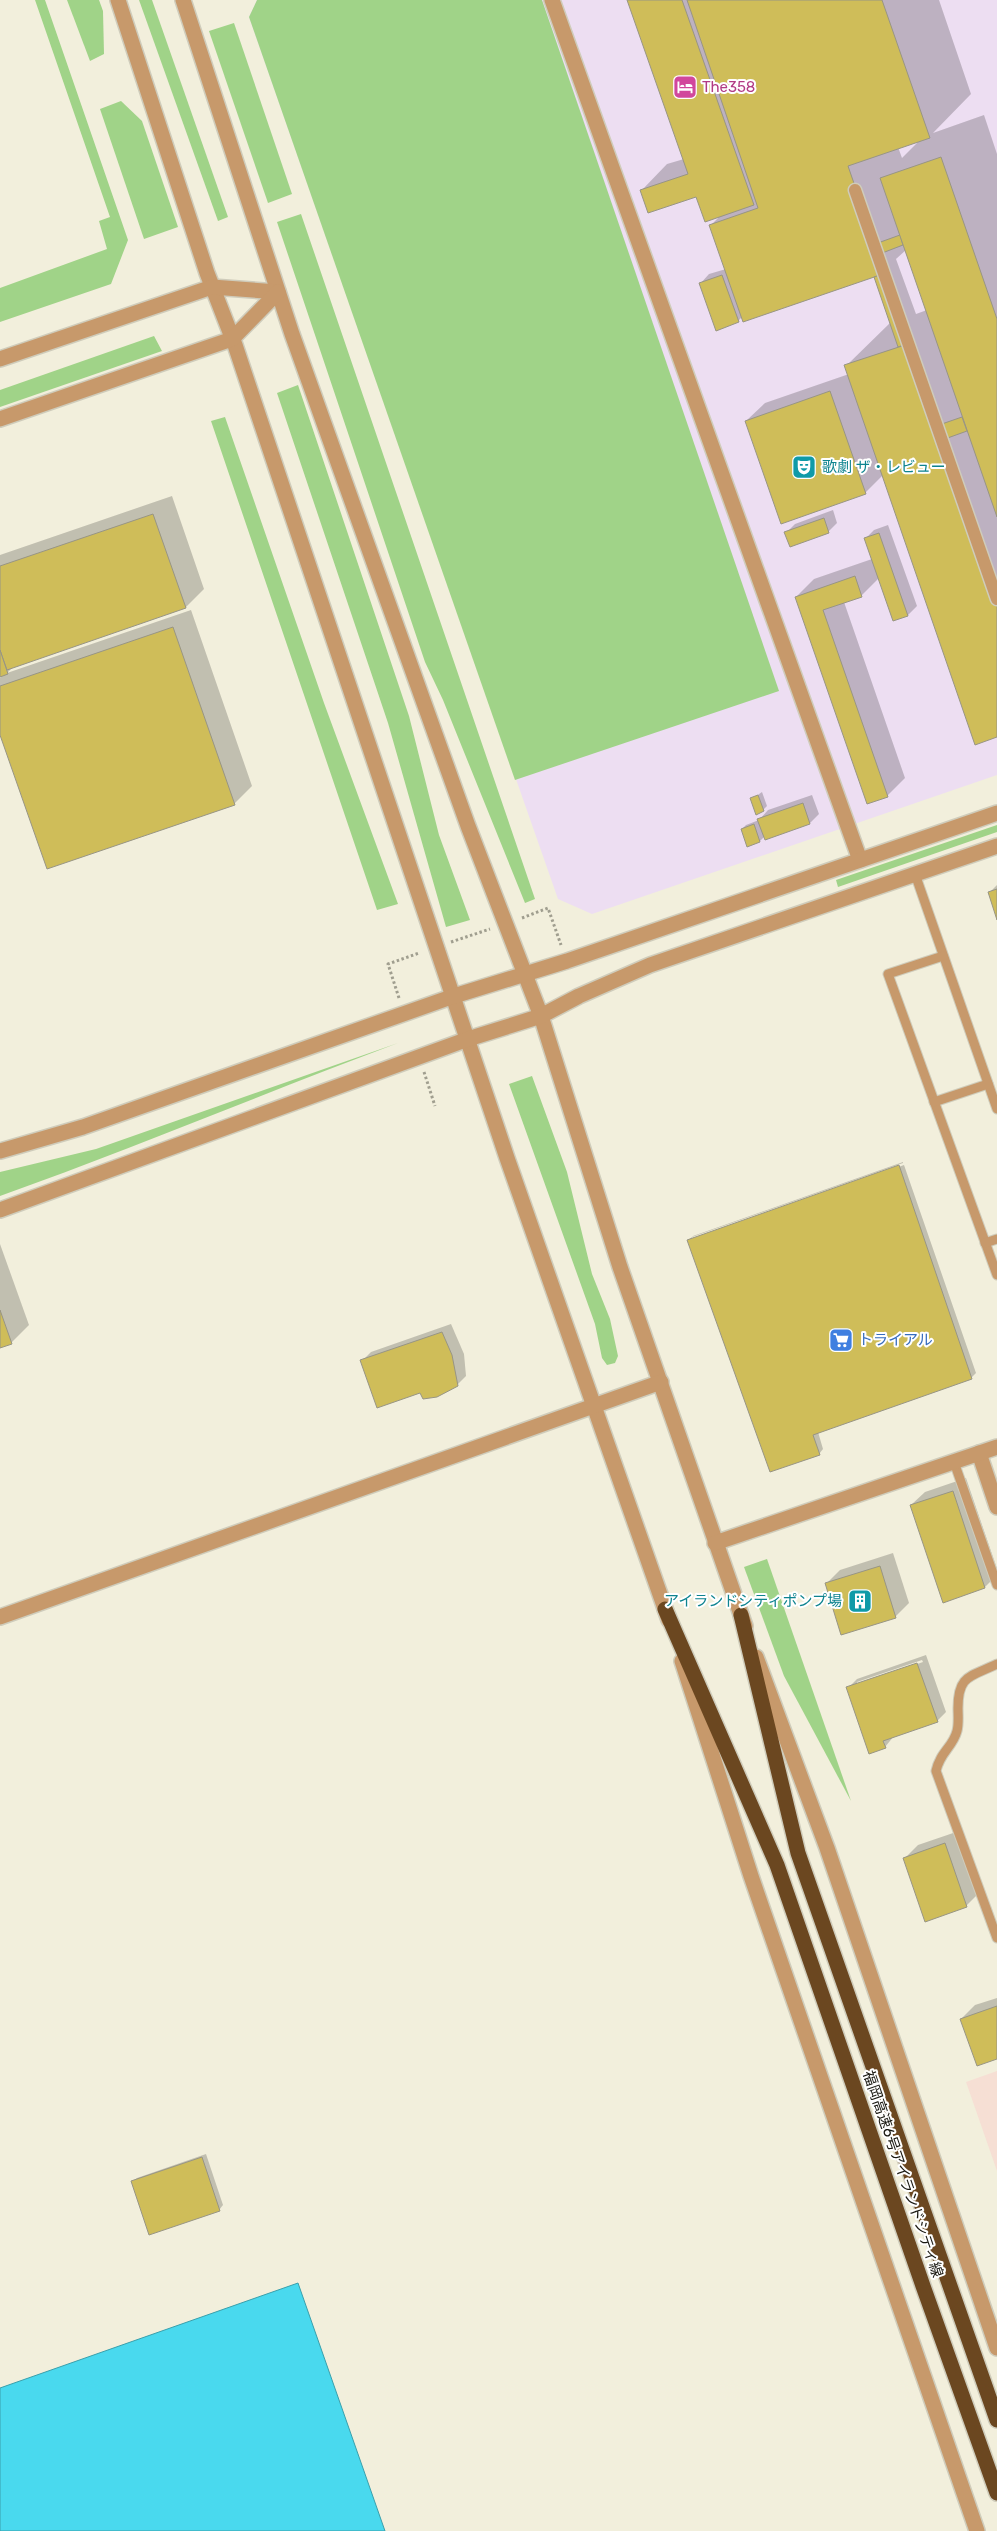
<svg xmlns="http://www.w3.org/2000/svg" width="997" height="2531" font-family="Rubik,'Noto Sans JP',sans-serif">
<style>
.commercial{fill:#eddef2}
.medical{fill:#f6dfd4}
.green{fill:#a0d388}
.water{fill:#49d9ee;stroke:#3a9fab}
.shadow{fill:#0003;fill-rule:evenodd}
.building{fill:#cfbd59;stroke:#989584}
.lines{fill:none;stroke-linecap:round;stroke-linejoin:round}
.service-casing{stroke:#cfccbb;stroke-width:11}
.pedestrian-casing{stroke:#cfccbb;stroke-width:15}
.minor-casing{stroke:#cfccbb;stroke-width:18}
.tertiary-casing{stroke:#cfccbb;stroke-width:18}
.motorway-casing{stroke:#cfccbb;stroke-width:18}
.path{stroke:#a09e8f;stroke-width:3;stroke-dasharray:2.5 2.5;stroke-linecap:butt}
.service{stroke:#c7996b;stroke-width:9}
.pedestrian{stroke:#c7996b;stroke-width:12}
.minor{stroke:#c7996b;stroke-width:15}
.tertiary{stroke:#c7996b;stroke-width:15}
.motorway{stroke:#6b4720;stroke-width:15}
.labels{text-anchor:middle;stroke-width:4;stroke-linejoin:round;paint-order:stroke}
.hotel-label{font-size:15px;fill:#b23c85;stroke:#fff;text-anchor:start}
.culture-label{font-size:15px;fill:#0d838f;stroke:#fff;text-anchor:start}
.shop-label{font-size:15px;fill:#366cbe;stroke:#fff;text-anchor:start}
.street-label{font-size:15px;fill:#181710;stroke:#fff}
</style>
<rect width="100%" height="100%" fill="#f2efdc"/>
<!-- commercial -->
<polygon class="commercial" points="257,0 997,0 997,775 592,914 558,899 249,17"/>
<!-- medical -->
<polygon class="medical" points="997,2071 997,2171 966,2082"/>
<!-- green -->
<g class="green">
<polygon points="35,0 45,0 128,240 111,284 0,322 0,288 107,249 99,221 110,217"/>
<polygon points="67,0 99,0 103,11 104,54 90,61"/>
<polygon points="139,0 152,0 228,217 218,221"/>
<polygon points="257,0 542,0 779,691 515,780 249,17"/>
<polygon points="234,23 292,194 268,203 209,31"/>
<polygon points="121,101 142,121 178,227 144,239 100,109"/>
<polygon points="301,214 535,899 525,903 443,700 425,662 277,222"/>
<polygon points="154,336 162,351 0,407 0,390"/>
<polygon points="298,385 409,716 439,835 470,920 446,927 388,723 277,393"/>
<polygon points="225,417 324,703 398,904 377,910 211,421"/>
<polygon points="997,825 997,832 838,887 836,880"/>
<path d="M 398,1043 C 265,1093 134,1148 0,1196 L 0,1172 L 96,1149 Z"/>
<polygon points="532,1076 567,1172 592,1274 610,1319 618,1356 615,1363 607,1365 602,1358 595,1324 509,1084"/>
<polygon points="767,1559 851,1801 784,1676 744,1567"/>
</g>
<!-- water -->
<polygon class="water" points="298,2283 385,2531 0,2531 0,2388"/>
<!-- shadow -->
<g class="shadow">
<path d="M 628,0 L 939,0 L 971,94 L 933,133 L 984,115 L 997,154 L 997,736 L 883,475 L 865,493 L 781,522 L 746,421 L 765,403 L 849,374 L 846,366 L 891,322 L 875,276 L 742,317 L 738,321 L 700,284 L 709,274 L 726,269 L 711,225 L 720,216 L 697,195 L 641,191 L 667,164 L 684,159 ZM 920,140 L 902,158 L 898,147 ZM 906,250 L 927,310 L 916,314 L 896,259 Z"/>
<polygon points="172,496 204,589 186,607 14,666 7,673 191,610 252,786 234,804 0,731 0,678 5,674 0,675 0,555"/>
<polygon points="833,510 837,523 828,532 786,533 795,524"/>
<polygon points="888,525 917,606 908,615 894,620 879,578 861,596 844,602 905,778 887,796 796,597 814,579 872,559 865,539 874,530"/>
<polygon points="762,792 767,806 763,810 752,799"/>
<polygon points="812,795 819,814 810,823 765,836 760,841 742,829 746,825 759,820 768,810"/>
<polygon points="997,885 997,916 989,893"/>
<polygon points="903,1162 903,1163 692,1237 693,1236"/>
<polygon points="904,1165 976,1373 972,1377 818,1432 823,1449 819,1454 689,1240 692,1237 692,1239"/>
<polygon points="0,1244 29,1325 11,1343 0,1347"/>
<polygon points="451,1324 464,1354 466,1376 457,1385 421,1392 362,1361 371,1352"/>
<polygon points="966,1478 997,1569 997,1575 985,1587 911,1505 925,1492"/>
<polygon points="893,1553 909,1603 895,1617 826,1584 840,1570"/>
<path d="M 926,1655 L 946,1712 L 937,1721 L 894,1736 L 885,1747 L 848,1688 L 857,1679 ZM 922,1660 L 923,1662 L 857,1685 L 857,1682 Z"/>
<polygon points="959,1831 980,1892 966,1906 904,1859 918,1845"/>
<polygon points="997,1998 997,2058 961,2019 975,2005"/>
<polygon points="206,2154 223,2205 219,2210 132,2182 137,2178"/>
</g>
<!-- building -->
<g class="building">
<polygon points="627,0 682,0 754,205 705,222 696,197 648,213 640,190 688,174"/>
<polygon points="687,0 882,0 930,138 848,166 875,244 900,235 903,245 877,255 883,274 743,322 709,225 758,208"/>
<polygon points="941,157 997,319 997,517 880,178"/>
<polygon points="883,274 908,344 898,347 874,277"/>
<polygon points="722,275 739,322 716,331 699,283"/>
<polygon points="908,344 936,426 962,417 967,431 942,440 997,599 997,737 975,745 844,365"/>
<polygon points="830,391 866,494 781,524 745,421"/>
<polygon points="153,514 186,608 7,670 0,650 0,566"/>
<polygon points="824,518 829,533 790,547 784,532"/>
<polygon points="879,533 908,616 893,621 864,538"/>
<polygon points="855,576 862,597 823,610 888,797 867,804 795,597"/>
<polygon points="173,627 235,805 47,869 0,735 0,686"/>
<polygon points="0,650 8,674 0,677"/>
<polygon points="758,795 764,811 756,815 750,798"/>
<polygon points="803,803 810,824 765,840 757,819"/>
<polygon points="754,824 760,842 747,847 741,829"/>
<polygon points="997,889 997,920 988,892"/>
<polygon points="899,1165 972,1379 813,1435 820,1455 770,1472 687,1240"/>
<polygon points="0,1310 12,1344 0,1348"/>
<polygon points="442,1332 452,1355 458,1386 437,1397 423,1399 420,1393 377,1408 360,1360"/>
<polygon points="953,1491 985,1588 943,1603 910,1505"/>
<polygon points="880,1566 896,1618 841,1635 825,1583"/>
<polygon points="917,1663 938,1722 883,1741 886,1748 869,1754 846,1687"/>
<polygon points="945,1843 967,1907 925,1922 903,1858"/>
<polygon points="997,2006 997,2059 977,2066 960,2019"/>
<polygon points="202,2157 220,2211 149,2235 131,2181"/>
</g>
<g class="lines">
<!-- service casing -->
<g class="service-casing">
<g id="service">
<polyline points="915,874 997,1109"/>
<polyline points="943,956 888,974 997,1275"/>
<polyline points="934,1102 988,1084"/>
<polyline points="985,1243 997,1239"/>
<polyline points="954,1462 997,1585"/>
<path d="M 997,1664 C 970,1677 958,1675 958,1708 C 958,1715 959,1724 957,1731 C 953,1747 940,1752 936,1771 L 997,1938"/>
</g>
</g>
<!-- pedestrian casing -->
<g class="pedestrian-casing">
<polyline id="pedestrian" points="855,190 997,599"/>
</g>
<!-- minor casing -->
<g class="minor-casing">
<g id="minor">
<polyline points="552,0 860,860"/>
<polyline points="979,1453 997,1507"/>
</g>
</g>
<!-- tertiary casing -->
<g class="tertiary-casing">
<g id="tertiary">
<polyline points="118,0 207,273 235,345 507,1158 669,1620"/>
<polyline points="183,0 292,334 468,826 541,1016 620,1267 745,1626"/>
<polyline points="0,359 212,287 278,292"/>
<polyline points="0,419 232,339 278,292"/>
<polyline points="0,1151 83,1127 454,996 567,961 997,813"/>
<polyline points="0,1210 468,1039 541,1016 579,996 650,965 997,846"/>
<polyline points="715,1543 997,1447"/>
<polyline points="0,1617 661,1382"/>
<polyline points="756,1657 827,1848 997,2348"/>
<polyline points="682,1661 751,1876 977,2531"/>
</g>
</g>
<!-- motorway casing -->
<g class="motorway-casing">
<g id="motorway">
<polyline points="665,1609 777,1865 923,2286 997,2493"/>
<polyline points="741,1615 798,1853 997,2420"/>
</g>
</g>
<!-- path -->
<g class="path">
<polyline points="522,918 548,908 561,945"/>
<polyline points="451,942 490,929"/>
<polyline points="399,998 388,964 419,953"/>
<polyline points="424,1072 435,1106"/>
</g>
<!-- service -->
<use href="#service" class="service"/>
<!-- pedestrian -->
<use href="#pedestrian" class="pedestrian"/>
<!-- minor -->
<use href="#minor" class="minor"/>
<!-- tertiary -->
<use href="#tertiary" class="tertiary"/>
<!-- motorway -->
<use href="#motorway" class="motorway"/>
</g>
<!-- icons -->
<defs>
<g id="hotel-square" transform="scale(1.25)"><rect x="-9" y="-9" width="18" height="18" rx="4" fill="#d1479c" stroke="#fff"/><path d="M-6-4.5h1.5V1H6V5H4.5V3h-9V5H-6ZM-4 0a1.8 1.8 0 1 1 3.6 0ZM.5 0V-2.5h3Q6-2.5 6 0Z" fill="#fff"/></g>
<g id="theatre-square" transform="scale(1.25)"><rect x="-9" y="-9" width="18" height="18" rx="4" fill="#0f9aa8" stroke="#fff"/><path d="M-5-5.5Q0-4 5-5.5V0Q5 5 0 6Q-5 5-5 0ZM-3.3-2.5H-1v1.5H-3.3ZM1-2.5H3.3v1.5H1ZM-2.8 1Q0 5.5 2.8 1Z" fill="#fff"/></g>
<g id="supermarket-square" transform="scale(1.25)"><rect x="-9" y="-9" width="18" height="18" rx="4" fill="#3f7fe0" stroke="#fff"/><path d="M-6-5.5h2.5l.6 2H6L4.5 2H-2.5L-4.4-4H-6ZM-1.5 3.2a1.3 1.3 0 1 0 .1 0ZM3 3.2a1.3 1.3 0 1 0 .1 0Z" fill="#fff"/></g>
<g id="building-square" transform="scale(1.25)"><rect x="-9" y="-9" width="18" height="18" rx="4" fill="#0f9aa8" stroke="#fff"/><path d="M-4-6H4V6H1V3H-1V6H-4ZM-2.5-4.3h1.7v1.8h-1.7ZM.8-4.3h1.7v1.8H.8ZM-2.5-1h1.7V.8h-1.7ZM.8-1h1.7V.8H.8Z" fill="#fff"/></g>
</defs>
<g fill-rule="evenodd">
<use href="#hotel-square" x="685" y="87"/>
<use href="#theatre-square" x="804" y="467"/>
<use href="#supermarket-square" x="841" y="1340"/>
<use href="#building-square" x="860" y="1601"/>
</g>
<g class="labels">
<!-- hotel labels -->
<g class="hotel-label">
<text x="702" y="92">The358</text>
</g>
<!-- culture labels -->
<g class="culture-label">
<text x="822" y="472">歌劇 ザ・レビュー</text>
<text x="842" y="1606" text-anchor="end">アイランドシティポンプ場</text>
</g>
<!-- shop labels -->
<g class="shop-label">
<text x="858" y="1345">トライアル</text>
</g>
<!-- street labels -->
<g class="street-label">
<text transform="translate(903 2174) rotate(71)" y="5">福岡高速6号アイランドシティ線</text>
</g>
</g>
</svg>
